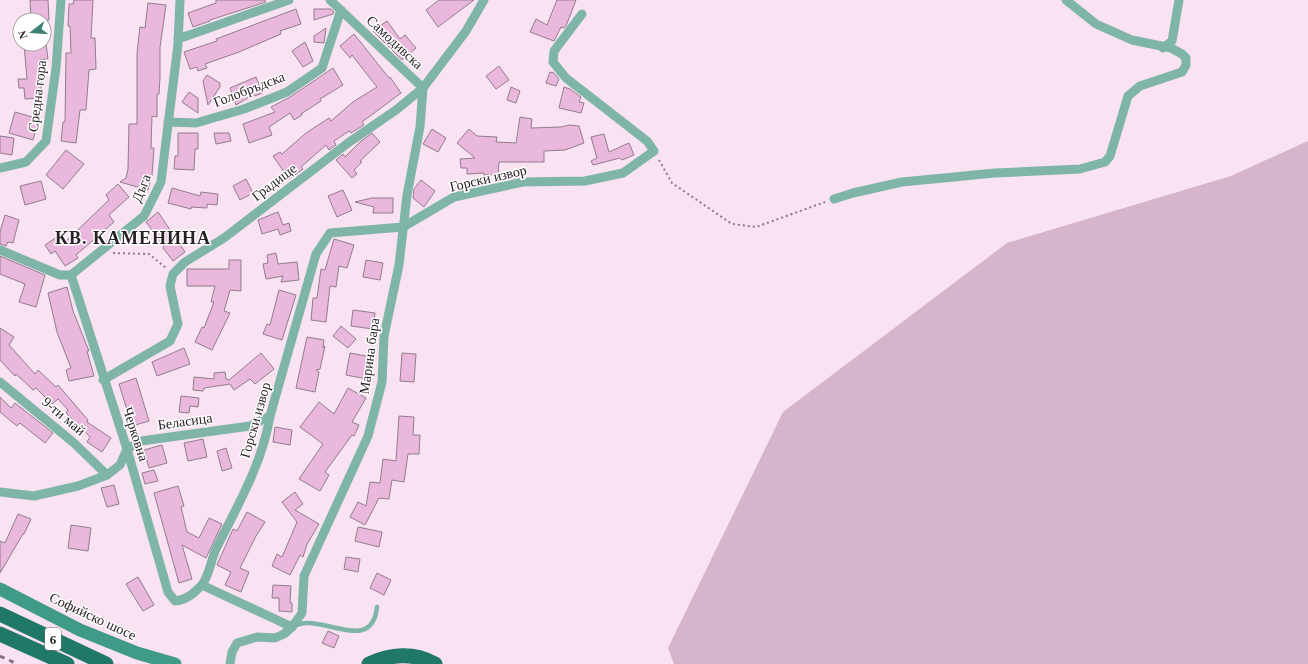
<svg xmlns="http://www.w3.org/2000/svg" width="1308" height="664" font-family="Georgia,serif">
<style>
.green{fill:#d5b4cc}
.building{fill:#eab8dc;stroke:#917d8b}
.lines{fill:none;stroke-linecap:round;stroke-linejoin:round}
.path{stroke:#8a7a85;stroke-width:2;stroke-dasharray:2 3;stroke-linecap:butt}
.service{stroke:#7fb5a8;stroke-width:4.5}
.minor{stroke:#7fb5a8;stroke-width:9}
.secondary{stroke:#409a88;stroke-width:13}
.trunk{stroke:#1f7868;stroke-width:15}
.rail{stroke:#83747e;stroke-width:3;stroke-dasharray:5 5;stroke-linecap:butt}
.labels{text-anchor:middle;stroke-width:3;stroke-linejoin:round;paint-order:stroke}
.shield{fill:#fff;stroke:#6a6468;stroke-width:1}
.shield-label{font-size:13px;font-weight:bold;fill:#2a2127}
.street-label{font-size:14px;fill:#2a2127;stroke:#fff}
.district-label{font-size:18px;font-weight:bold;letter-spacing:1px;fill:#2a2127;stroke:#fff}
</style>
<rect width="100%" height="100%" fill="#f9e2f2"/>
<!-- green -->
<polygon class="green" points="1308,141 1308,664 674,664 668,648 783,412 1007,243 1231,176"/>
<!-- building -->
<g class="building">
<polygon points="30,0 48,0 49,20 31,20"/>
<polygon points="74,0 93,0 91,38 95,38 96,69 89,70 86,110 80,110 76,143 61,141 63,122 65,122 66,53 71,53 70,26 68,26 69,4 73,4"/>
<polygon points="216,0 265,0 266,2 210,20 210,21 193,27 188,13 216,3"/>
<polygon points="439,0 474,0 438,27 426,10"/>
<polygon points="557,0 576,0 566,26 564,28 561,27 554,41 530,32 536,19 547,25"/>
<polygon points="148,3 166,5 160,47 160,77 159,94 157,94 157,117 152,116 151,148 154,148 152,175 148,190 120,182 126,178 128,169 129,124 137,124 137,53 140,27 145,28"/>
<polygon points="296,9 301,24 280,31 281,34 239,52 205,64 207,68 198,71 197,67 190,69 184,52 217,41 216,39"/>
<polygon points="314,9 331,9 334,12 333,14 314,20"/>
<polygon points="387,21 400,39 405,35 416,48 402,60 373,31"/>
<polygon points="326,28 324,43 314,42 314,36"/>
<polygon points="354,34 389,78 390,77 401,93 362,122 364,125 351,133 349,131 334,141 336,145 329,150 326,145 301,167 303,169 289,179 273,156 280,152 282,154 306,133 329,118 331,121 353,102 377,87 352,55 350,58 340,46"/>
<polygon points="305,42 313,61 303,67 292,51"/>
<polygon points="24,44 46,44 48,59 40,60 42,98 25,99 24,88 19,88 18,79 27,79"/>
<polygon points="499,66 509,80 496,89 486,76"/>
<polygon points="333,68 343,85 320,99 321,101 301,114 302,115 294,120 290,113 269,127 272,135 249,143 243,124 275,112 271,107 290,97"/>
<polygon points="550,72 554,73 559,79 556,86 546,83"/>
<polygon points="207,75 220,83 220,87 208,105 203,81"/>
<polygon points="256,77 263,93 248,98 236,105 230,88"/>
<polygon points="511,87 520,91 516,103 507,100"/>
<polygon points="564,87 570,89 581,97 579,102 584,103 581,113 559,108"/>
<polygon points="189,92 198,98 198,113 182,102"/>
<polygon points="15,112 39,119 33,140 9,133"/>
<polygon points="520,117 532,119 531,128 561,127 569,125 579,126 584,143 565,150 544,151 544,162 499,162 498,175 484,175 484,173 467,174 467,168 461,168 460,159 475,158 457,143 469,129 477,136 497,137 496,142 516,143"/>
<polygon points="432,129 446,138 438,152 423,144"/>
<polygon points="178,133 198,133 198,149 195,149 194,170 174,169 175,156 178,156"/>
<polygon points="214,133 229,133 231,141 216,144"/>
<polygon points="372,133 380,142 360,161 362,162 354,170 357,174 352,178 336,160 343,154 345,157 360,142"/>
<polygon points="604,134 609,152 629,143 634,155 622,160 620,158 593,165 591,161 597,158 591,137"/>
<polygon points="0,136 14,138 12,155 0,153"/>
<polygon points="66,150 84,164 63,189 46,175"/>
<polygon points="246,179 253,193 240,200 233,186"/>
<polygon points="421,180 435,191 424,207 413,198 414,189"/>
<polygon points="41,181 46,199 25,205 20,186"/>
<polygon points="118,184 129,197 109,215 114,222 76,255 78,258 65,266 55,251 51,254 45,245 63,233 61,240 63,244 109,200 106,195"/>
<polygon points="172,188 200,196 201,192 218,194 217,205 207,204 207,208 191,207 191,209 168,203"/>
<polygon points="343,190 352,210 337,217 328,196"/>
<polygon points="372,198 393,198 393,213 373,213 374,207 355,202"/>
<polygon points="158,212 185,252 173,261 163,248 164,246 146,222"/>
<polygon points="278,212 283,225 289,223 291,231 280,235 278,229 262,234 258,220"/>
<polygon points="5,215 19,220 13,243 8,242 6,246 0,244 0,232"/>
<polygon points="334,239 354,245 347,268 339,266 336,287 330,286 326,322 311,320 313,298 317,298 321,269 325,270"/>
<polygon points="276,253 278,264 297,262 299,280 281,282 283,276 266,279 263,264 268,263 267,255"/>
<polygon points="0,256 45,275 36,307 19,302 25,284 0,274"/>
<polygon points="229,260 241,260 241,291 230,290 224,311 230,313 212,350 195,342 202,327 204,328 214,302 211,302 215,286 187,286 187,269 229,269"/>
<polygon points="366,260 383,263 380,280 363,277"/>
<polygon points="67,287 73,311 89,351 87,351 94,376 69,381 66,370 71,368 57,332 48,293"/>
<polygon points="279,290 296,295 282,340 263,334 267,324 270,325"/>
<polygon points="353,310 375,313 373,329 351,326"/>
<polygon points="341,326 356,339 348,348 333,336"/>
<polygon points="0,328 14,337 9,345 35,374 38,370 56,387 58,385 88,420 87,422 111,438 102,452 87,442 90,437 66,413 68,410 58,399 52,404 36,388 33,390 16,374 15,376 0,360"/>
<polygon points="307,337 324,340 323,348 325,346 320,369 316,370 319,372 315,392 296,388"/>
<polygon points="184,348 190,364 157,376 152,362"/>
<polygon points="261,353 274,369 255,384 250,379 234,390 230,384 204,388 203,391 193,390 194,377 214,379 214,373 225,372 226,379 229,380"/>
<polygon points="350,353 371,357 367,379 346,375"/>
<polygon points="402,353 416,354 414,382 400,381"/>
<polygon points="136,378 149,421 132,426 119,384"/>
<polygon points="348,388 366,398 352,422 359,425 354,436 352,435 325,472 329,475 320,491 299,479 323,444 300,427 319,402 334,414"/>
<polygon points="181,396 199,398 198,407 190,406 189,413 179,412"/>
<polygon points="0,397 11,408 15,403 53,433 45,443 20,423 17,426 0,412"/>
<polygon points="399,416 414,417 413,435 420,435 419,454 408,454 404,482 392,480 389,499 379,498 365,525 350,517 358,502 366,506 370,482 380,483 383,459 396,461"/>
<polygon points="275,427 292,430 290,445 273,442"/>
<polygon points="203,439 207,457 188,461 184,443"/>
<polygon points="162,445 167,463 149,468 144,450"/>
<polygon points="226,448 232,468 222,471 217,451"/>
<polygon points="154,470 158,481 145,484 142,473"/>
<polygon points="114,485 119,504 107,507 101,488"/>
<polygon points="178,486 184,506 181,507 187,532 199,538 209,518 222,524 206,558 182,545 192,579 179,583 154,493"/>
<polygon points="295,492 303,504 295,510 319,524 307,544 303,557 300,555 290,575 272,566 277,554 282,557 297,522 282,502"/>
<polygon points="247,512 265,522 256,536 240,568 249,572 241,592 225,585 231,572 217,565 233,529 237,531"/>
<polygon points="18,514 31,519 24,534 23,534 0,573 0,541 5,543"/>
<polygon points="71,525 91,528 88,551 68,548"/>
<polygon points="358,527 382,532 379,547 355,541"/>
<polygon points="346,557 360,559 358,572 344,569"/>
<polygon points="377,573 391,580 384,595 370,588"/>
<polygon points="138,577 154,605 143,611 126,584"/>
<polygon points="273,585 291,586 290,603 292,603 292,612 279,611 279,598 272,598"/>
<polygon points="328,631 339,636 334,648 322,643"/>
</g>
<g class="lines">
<!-- path -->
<g class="path">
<polyline points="659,160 672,183 732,224 756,227 825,202"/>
<polyline points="113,253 149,254 166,268"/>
</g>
<!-- service -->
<path class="service" d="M 295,626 C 320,612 372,656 377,607"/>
<!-- minor -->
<g class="minor">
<polyline points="178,39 289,0"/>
<polyline points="1163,48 1172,41 1179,0"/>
<polyline points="168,122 196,123 244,109 287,92 322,68 341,10"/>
<polyline points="0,168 26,162 46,141 56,68 61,0"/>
<polyline points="834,199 853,193 902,182 995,173 1080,169 1105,162 1110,156 1128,96 1140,86 1182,72 1186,65 1186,58 1182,54 1171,48 1132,40 1096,24 1066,0"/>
<polyline points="0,250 60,275 71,275 144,216 161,182 178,44 180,0"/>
<path d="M 71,275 L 127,449 L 168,592 L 175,601 C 186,600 193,594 201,586 C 209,577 211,560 216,549 C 237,506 262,465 270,416 L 316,254 L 330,233 L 403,227 L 454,197 L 523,182 L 585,181 L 623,173 L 654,151 L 647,141 L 566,78 L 553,62 L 554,51 L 582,14"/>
<polyline points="103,380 170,341 178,324 170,286 173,274 185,262 224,238 348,143 396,110 423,88 466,31 484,0"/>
<polyline points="0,382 74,443 107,475"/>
<polyline points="0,492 34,496 78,486 107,475 120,465 127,449 141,441 250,426 270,416"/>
<polyline points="202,585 292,627"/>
<polyline points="230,664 232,652 237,643 257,637 275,638 284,634 292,627 302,613 304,576 368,436 382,382 384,336 399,265 407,195 420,127 423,88 330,0"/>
</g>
<!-- secondary -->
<polyline class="secondary" points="0,589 80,630 137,653 175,664"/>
<!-- trunk -->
<g class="trunk">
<polyline points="0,614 106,664"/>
<polyline points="0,634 67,664"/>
<path d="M 369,664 C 390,654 414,652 435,664"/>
</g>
<!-- rail -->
<polyline class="rail" points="0,656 17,664"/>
</g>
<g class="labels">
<!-- shield labels -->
<rect class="shield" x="45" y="628" width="16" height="22" rx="3"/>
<g class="shield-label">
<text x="53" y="644">6</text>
</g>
<!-- street labels -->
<g class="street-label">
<text transform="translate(395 42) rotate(43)" y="5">Самодивска</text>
<text transform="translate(249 89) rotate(-21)" y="5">Голобръдска</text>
<text transform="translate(37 96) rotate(-83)" y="5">Средна гора</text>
<text transform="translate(488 178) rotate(-13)" y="5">Горски извор</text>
<text transform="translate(274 182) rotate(-37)" y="5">Градище</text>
<text transform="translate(141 188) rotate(-68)" y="5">Дъга</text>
<text transform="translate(369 356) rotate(-82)" y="5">Марина бара</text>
<text transform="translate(64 416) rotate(40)" y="5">9-ти май</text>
<text transform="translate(255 420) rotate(-74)" y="5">Горски извор</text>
<text transform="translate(185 421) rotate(-8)" y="5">Беласица</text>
<text transform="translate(136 434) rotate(72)" y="5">Черковна</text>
<text transform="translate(93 616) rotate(25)" y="5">Софийско шосе</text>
</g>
<!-- district labels -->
<g class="district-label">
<text x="133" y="244">КВ. КАМЕНИНА</text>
</g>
</g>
<!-- north arrow -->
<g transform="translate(32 32) rotate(253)"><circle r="19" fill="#ffffff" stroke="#aaa6a9"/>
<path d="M0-3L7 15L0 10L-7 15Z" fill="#3d8072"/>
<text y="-6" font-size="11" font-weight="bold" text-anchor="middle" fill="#2a2127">N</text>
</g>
</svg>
